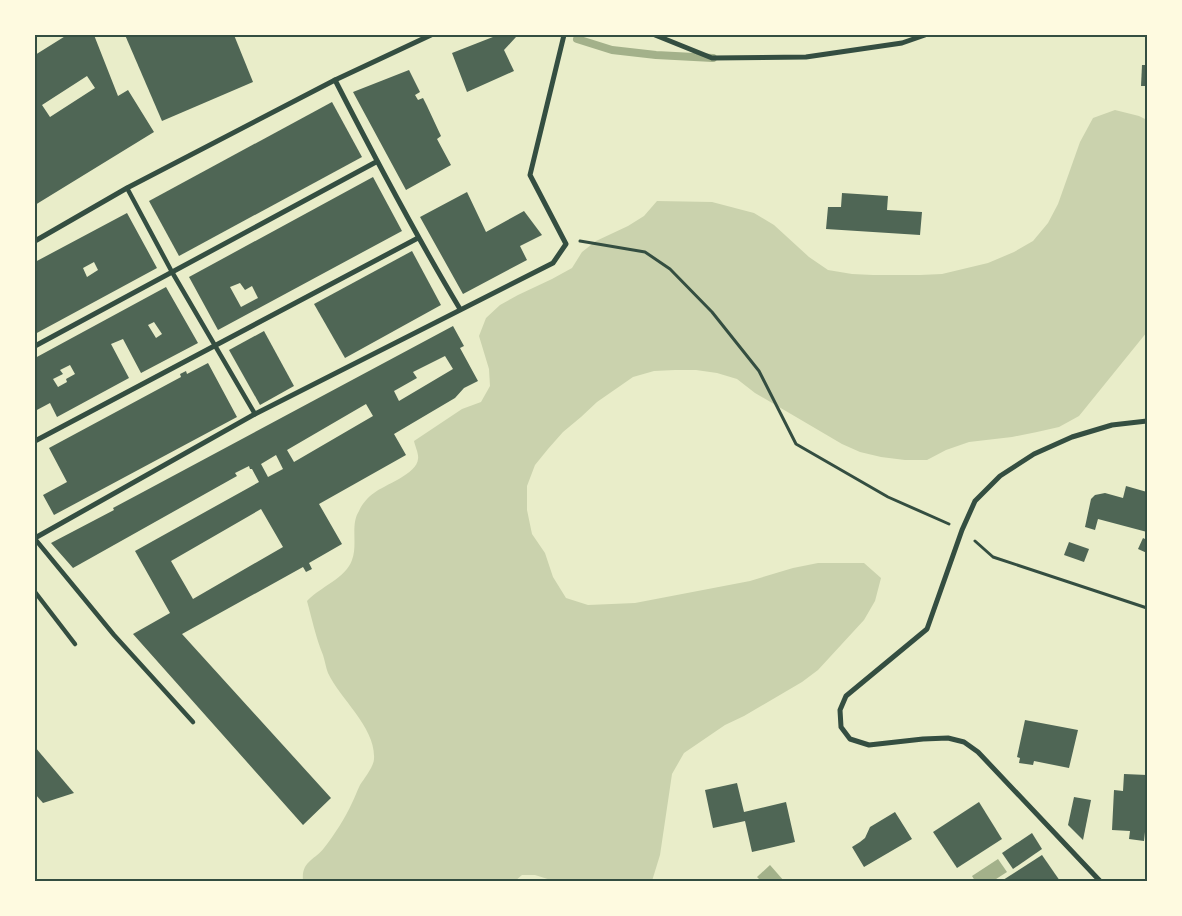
<svg xmlns="http://www.w3.org/2000/svg" width="1182" height="916" font-family="'PT Sans',sans-serif">
<style>
.green{fill:#cad2ad}
.water{fill:#a3b18a}
.lines{fill:none;stroke-linecap:round;stroke-linejoin:round}
.stream{stroke:#a3b18a;stroke-width:8}
.building{fill:#4f6655;fill-rule:evenodd}
.path{stroke:#344e41;stroke-width:3}
.pedestrian{stroke:#344e41;stroke-width:4.5}
.minor{stroke:#344e41;stroke-width:5}
.neatline{fill:none;stroke:#344e41;stroke-width:2}
</style>
<rect width="100%" height="100%" fill="#e9edc9"/>
<!-- green -->
<path class="green" d="M 1115,110 L 1139,116 L 1147,120 L 1147,332 L 1079,416 L 1059,427 L 1037,432 L 1012,437 L 969,442 L 946,450 L 927,460 L 905,460 L 881,457 L 860,452 L 842,444 L 755,393 L 737,379 L 717,373 L 696,370 L 675,370 L 654,371 L 633,377 L 597,402 L 581,417 L 563,432 L 548,449 L 535,465 L 527,486 L 527,510 L 532,534 L 545,553 L 553,577 L 566,598 L 588,605 L 635,603 L 750,581 L 793,568 L 818,563 L 864,563 L 881,578 L 875,601 L 864,620 L 818,670 L 802,682 L 744,716 L 725,725 L 684,753 L 672,774 L 660,855 L 652,881 L 554,881 L 535,875 L 522,875 L 515,881 L 303,881 C 301,861 315,860 324,848 C 335,834 345,818 352,803 C 355,797 357,791 360,785 C 364,779 374,766 374,759 C 376,728 341,700 328,673 C 326,668 325,661 323,655 C 316,638 312,619 307,601 C 320,587 346,578 352,560 C 358,544 350,525 359,511 C 362,504 368,497 374,493 C 384,485 417,474 418,459 C 419,454 415,446 414,441 L 462,409 L 481,402 L 490,386 L 489,369 L 479,336 L 486,318 L 500,305 L 518,295 L 552,279 L 572,268 L 582,252 L 596,241 L 628,226 L 644,216 L 657,201 L 712,202 L 754,213 L 774,225 L 809,257 L 828,270 L 852,274 L 873,275 L 920,275 L 942,274 L 988,263 L 1014,252 L 1033,241 L 1048,223 L 1058,204 L 1080,142 L 1093,118 Z"/>
<!-- water -->
<g class="water">
<polygon points="998,859 1007,872 993,881 975,881 972,876"/>
<polygon points="770,865 784,881 761,881 757,877"/>
</g>
<g class="lines">
<!-- stream -->
<polyline class="stream" points="577,39 612,50 656,55 713,58"/>
</g>
<!-- building -->
<g class="building">
<path d="M 67,35 L 94,35 L 118,96 L 128,90 L 154,132 L 35,205 L 35,55 ZM 87,76 L 95,88 L 50,117 L 42,105 Z"/>
<polygon points="125,35 234,35 253,82 162,121"/>
<polygon points="498,35 514,35 516,37 504,50 514,71 467,92 452,53"/>
<polygon points="1142,65 1147,65 1147,86 1141,86"/>
<polygon points="409,70 420,92 415,95 418,100 423,98 427,106 441,136 437,139 451,165 406,190 353,92"/>
<polygon points="332,102 362,157 179,256 149,201"/>
<path d="M 373,177 L 402,231 L 218,330 L 189,277 ZM 240,283 L 245,290 L 252,286 L 258,298 L 241,307 L 230,287 Z"/>
<polygon points="467,192 486,232 524,211 542,235 520,246 527,260 463,294 420,217"/>
<polygon points="842,193 888,196 887,210 922,212 920,235 826,229 828,207 841,207"/>
<path d="M 127,213 L 157,268 L 35,334 L 35,262 ZM 94,262 L 98,270 L 87,277 L 83,268 Z"/>
<polygon points="412,251 441,305 345,358 314,304"/>
<path d="M 166,287 L 198,343 L 141,373 L 123,339 L 111,344 L 129,378 L 57,417 L 50,403 L 35,411 L 35,358 ZM 154,322 L 162,334 L 156,338 L 148,325 ZM 70,365 L 75,374 L 66,379 L 67,382 L 58,387 L 53,379 L 63,374 L 60,370 Z"/>
<path d="M 453,326 L 464,346 L 460,348 L 478,381 L 464,388 L 455,398 L 394,434 L 406,455 L 319,504 L 342,544 L 309,563 L 312,569 L 306,572 L 303,567 L 182,634 L 331,798 L 303,825 L 133,634 L 170,613 L 135,551 L 259,482 L 252,469 L 250,469 L 249,466 L 235,473 L 237,476 L 73,568 L 51,543 L 114,510 L 113,508 L 143,492 ZM 445,356 L 453,369 L 399,401 L 394,391 L 417,378 L 413,372 ZM 366,404 L 373,416 L 294,462 L 287,450 ZM 276,455 L 283,469 L 268,477 L 261,464 ZM 261,509 L 283,547 L 193,599 L 171,561 Z"/>
<polygon points="264,331 294,386 260,405 229,350"/>
<polygon points="208,363 237,417 54,515 43,495 67,482 49,448 181,377 180,374 186,371 187,374"/>
<polygon points="1126,486 1147,492 1147,532 1098,519 1095,530 1085,527 1091,499 1095,495 1105,493 1123,498"/>
<polygon points="1143,538 1147,540 1147,553 1138,549"/>
<polygon points="1069,542 1089,549 1084,562 1064,555"/>
<polygon points="1025,720 1078,730 1069,768 1034,761 1033,765 1019,763 1020,758 1017,757"/>
<polygon points="35,747 74,793 43,803 35,794"/>
<polygon points="1124,774 1147,775 1147,832 1145,832 1144,841 1129,839 1130,831 1112,830 1114,790 1123,791"/>
<polygon points="737,783 744,812 786,802 795,842 752,852 745,821 713,828 705,790"/>
<polygon points="1074,797 1091,800 1083,840 1068,825"/>
<polygon points="979,802 1002,839 957,868 933,832"/>
<polygon points="895,812 912,839 864,867 852,847 860,842 865,838 870,827"/>
<polygon points="1032,833 1042,849 1013,869 1002,853"/>
<polygon points="1042,855 1060,881 1004,881 1003,880"/>
</g>
<g class="lines">
<!-- path -->
<g class="path">
<polyline points="580,241 645,252 670,269 712,312 759,371 796,444 888,497 949,524"/>
<polyline points="975,541 993,557 1147,608"/>
</g>
<!-- pedestrian -->
<g class="pedestrian">
<polyline points="127,188 172,272 255,414"/>
<polyline points="35,539 114,635 193,722"/>
<polyline points="35,592 75,644"/>
</g>
<!-- minor -->
<g class="minor">
<polyline points="655,35 712,58 806,57 902,43 925,35"/>
<path d="M 335,80 C 375,158 415,234 460,309"/>
<polyline points="35,241 127,188 335,80 431,35"/>
<polyline points="35,346 376,162"/>
<polyline points="35,441 418,238"/>
<polyline points="35,538 255,414 553,263 566,244 530,175 564,35"/>
<polyline points="1100,881 978,752 964,742 948,738 923,739 869,745 850,739 841,727 840,710 846,696 927,629 962,530 975,501 1000,476 1034,454 1072,437 1112,425 1147,421"/>
</g>
</g>
<!-- border -->
<rect width="1182" height="916" fill="none" stroke="#fefae0" stroke-width="72"/>
<rect x="36" y="36" width="1110" height="844" class="neatline"/>
</svg>
